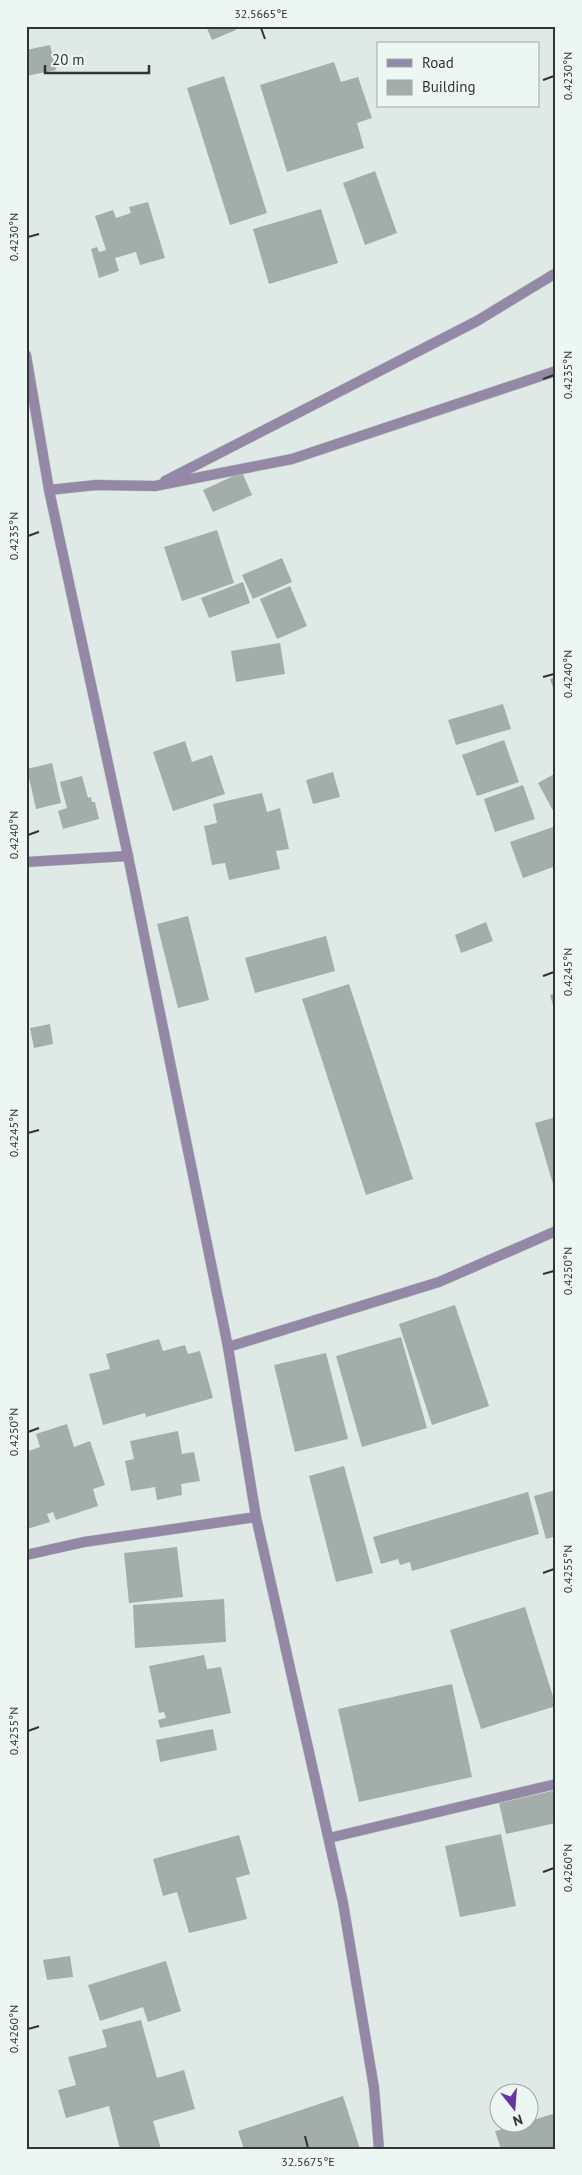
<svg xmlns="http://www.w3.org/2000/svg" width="582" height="2175" font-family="'PT Sans',sans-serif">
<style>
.building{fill:#a3adaa}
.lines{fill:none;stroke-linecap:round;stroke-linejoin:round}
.street-casing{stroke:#bcc5c2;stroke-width:11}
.street{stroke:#9389a6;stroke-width:10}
.ticks{fill:none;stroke:#303433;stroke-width:2}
.neatline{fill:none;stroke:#303433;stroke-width:2}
.ticks-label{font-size:12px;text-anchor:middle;fill:#303433}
</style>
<rect width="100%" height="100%" fill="#dfe9e6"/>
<!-- building -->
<g class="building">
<polygon points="206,26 234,26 236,30 212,40"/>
<polygon points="50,45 56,70 26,76 26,50"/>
<polygon points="334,62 341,82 358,77 372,118 357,123 364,148 287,172 260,85"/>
<polygon points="224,76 267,213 230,225 187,88"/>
<polygon points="375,171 397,233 365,245 343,183"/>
<polygon points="148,202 165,258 140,265 136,252 115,258 119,271 99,278 91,249 97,247 99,252 106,250 95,216 113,210 116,218 131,213 129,207"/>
<polygon points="321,209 338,263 269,284 253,229"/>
<polygon points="242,472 252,495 213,512 203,490"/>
<polygon points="217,530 234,583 182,601 164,547"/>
<polygon points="282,558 292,582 253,599 242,575"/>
<polygon points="243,582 250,603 209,618 201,598"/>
<polygon points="290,586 307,626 277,639 260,599"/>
<polygon points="280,643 285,674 236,682 231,651"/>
<polygon points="556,677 556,694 555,694 550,679"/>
<polygon points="503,704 511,729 456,745 448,720"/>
<polygon points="504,740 519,782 477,796 462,755"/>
<polygon points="185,741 192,762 212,755 225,794 173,811 153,752"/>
<polygon points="52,763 61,803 36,809 27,769"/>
<polygon points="333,772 340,797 313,804 306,780"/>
<polygon points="556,773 556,816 538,783"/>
<polygon points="82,776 88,798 91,797 92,802 95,802 99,819 63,829 58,811 67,808 60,782"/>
<polygon points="523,785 535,819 495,832 484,799"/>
<polygon points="262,793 267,812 280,808 289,849 276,851 280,869 229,880 225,863 212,865 204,826 217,823 213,804"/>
<polygon points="556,826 556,866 523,878 510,842"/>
<polygon points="188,916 209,1000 178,1008 157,924"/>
<polygon points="486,922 493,941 461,953 455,935"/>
<polygon points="326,936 335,971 255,993 245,958"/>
<polygon points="349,984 413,1179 366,1195 302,999"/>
<polygon points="556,993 556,1012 555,1012 550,995"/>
<polygon points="50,1024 53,1044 34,1048 30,1028"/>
<polygon points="556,1117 556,1191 555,1191 535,1123"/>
<polygon points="455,1305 489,1406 432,1425 399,1324"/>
<polygon points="401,1337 427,1428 362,1447 336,1356"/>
<polygon points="159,1339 163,1351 185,1345 188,1354 200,1351 213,1398 146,1417 145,1413 103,1425 89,1374 110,1369 106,1354"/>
<polygon points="326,1353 348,1439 295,1452 274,1365"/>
<polygon points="67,1424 74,1447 90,1441 105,1485 93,1489 98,1506 56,1520 53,1512 47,1514 50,1522 27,1529 26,1452 40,1447 36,1434"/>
<polygon points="178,1431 182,1454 194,1452 200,1481 181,1484 182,1495 157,1500 155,1487 131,1491 125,1461 134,1459 130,1441"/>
<polygon points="344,1466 373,1573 336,1582 309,1476"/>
<polygon points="556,1490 556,1536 546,1539 534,1496"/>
<polygon points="528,1492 539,1534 412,1571 410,1562 400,1565 398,1559 381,1564 373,1537"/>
<polygon points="177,1547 183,1597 129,1603 124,1553"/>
<polygon points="224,1599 226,1642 135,1648 133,1605"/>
<polygon points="525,1607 556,1706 481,1729 450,1630"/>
<polygon points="204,1655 207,1669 221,1667 231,1713 160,1728 158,1720 166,1718 164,1712 159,1713 149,1666"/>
<polygon points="452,1684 472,1777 359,1802 338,1709"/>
<polygon points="213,1729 217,1750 160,1762 156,1740"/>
<polygon points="556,1790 556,1823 506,1834 499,1803"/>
<polygon points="501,1834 516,1906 460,1917 445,1846"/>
<polygon points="239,1835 250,1874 236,1878 247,1919 189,1933 177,1892 163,1896 153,1859"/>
<polygon points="70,1956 73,1977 47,1980 43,1960"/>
<polygon points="166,1961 181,2011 148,2022 143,2007 100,2021 88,1985"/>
<polygon points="141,2020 157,2078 184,2070 195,2109 153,2121 161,2149 120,2149 109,2106 66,2118 58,2090 76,2085 68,2057 107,2047 102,2030"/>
<polygon points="343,2096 360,2149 244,2149 238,2131"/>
<polygon points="556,2113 556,2149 501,2149 495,2131 530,2122 530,2121"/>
</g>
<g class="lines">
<!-- street casing -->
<g class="street-casing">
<g id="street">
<polyline points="26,355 49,490 128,856 228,1347 256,1517 343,1903 374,2088 379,2149"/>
<polyline points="165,481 477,321 556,273"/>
<polyline points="49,490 96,485 155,486 292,459 556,371"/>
<polyline points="26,862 128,856"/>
<polyline points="228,1347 439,1282 556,1231"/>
<polyline points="26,1555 84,1542 256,1517"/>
<polyline points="329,1838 556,1784"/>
</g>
</g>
<!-- street -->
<use href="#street" class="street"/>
</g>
<!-- ticks -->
<path class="ticks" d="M 261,28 L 265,39M 543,80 L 554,76M 28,237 L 39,234M 543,379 L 554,375M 28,536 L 39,532M 543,677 L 554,674M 28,835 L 39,831M 543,976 L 554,972M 28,1133 L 39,1130M 543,1274 L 554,1271M 28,1432 L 39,1428M 543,1573 L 554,1569M 28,1731 L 39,1727M 543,1872 L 554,1868M 28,2029 L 39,2026M 305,2136 L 308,2148"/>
<!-- border -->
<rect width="582" height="2175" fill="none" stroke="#ecf6f3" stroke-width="55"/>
<!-- legend -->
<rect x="377" y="42" width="162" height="65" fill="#ecf6f3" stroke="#a1a8a6"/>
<rect x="387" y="59" width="25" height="8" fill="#9389a6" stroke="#a1a8a6"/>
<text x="422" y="68" font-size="15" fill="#303433">Road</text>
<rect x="387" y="80" width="25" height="15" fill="#a3adaa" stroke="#a1a8a6"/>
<text x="422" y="92" font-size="15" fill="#303433">Building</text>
<!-- north arrow -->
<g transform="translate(514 2108) rotate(163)"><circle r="24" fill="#ecf6f3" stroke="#a1a8a6"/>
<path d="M0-4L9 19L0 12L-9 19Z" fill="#6a32a9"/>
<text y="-8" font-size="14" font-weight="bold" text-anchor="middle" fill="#303433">N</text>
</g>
<!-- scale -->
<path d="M45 65v8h104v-8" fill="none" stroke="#303433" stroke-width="2.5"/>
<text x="52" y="65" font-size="15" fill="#303433" stroke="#ecf6f3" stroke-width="4" paint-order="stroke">20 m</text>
<rect x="28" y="28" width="526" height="2120" class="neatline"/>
<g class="ticks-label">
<text x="261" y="18">32.5665°E</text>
<text transform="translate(568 76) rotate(-90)" y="4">0.4230°N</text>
<text transform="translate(14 237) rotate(-90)" y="4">0.4230°N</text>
<text transform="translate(568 375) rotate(-90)" y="4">0.4235°N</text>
<text transform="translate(14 536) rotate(-90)" y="4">0.4235°N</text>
<text transform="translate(568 674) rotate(-90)" y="4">0.4240°N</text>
<text transform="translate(14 835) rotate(-90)" y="4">0.4240°N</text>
<text transform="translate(568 972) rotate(-90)" y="4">0.4245°N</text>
<text transform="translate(14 1133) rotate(-90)" y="4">0.4245°N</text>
<text transform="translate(568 1271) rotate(-90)" y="4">0.4250°N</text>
<text transform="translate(14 1432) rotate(-90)" y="4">0.4250°N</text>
<text transform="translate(568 1569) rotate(-90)" y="4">0.4255°N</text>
<text transform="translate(14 1731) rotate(-90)" y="4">0.4255°N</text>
<text transform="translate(568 1868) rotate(-90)" y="4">0.4260°N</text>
<text transform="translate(14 2029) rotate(-90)" y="4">0.4260°N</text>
<text x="308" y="2166">32.5675°E</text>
</g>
</svg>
